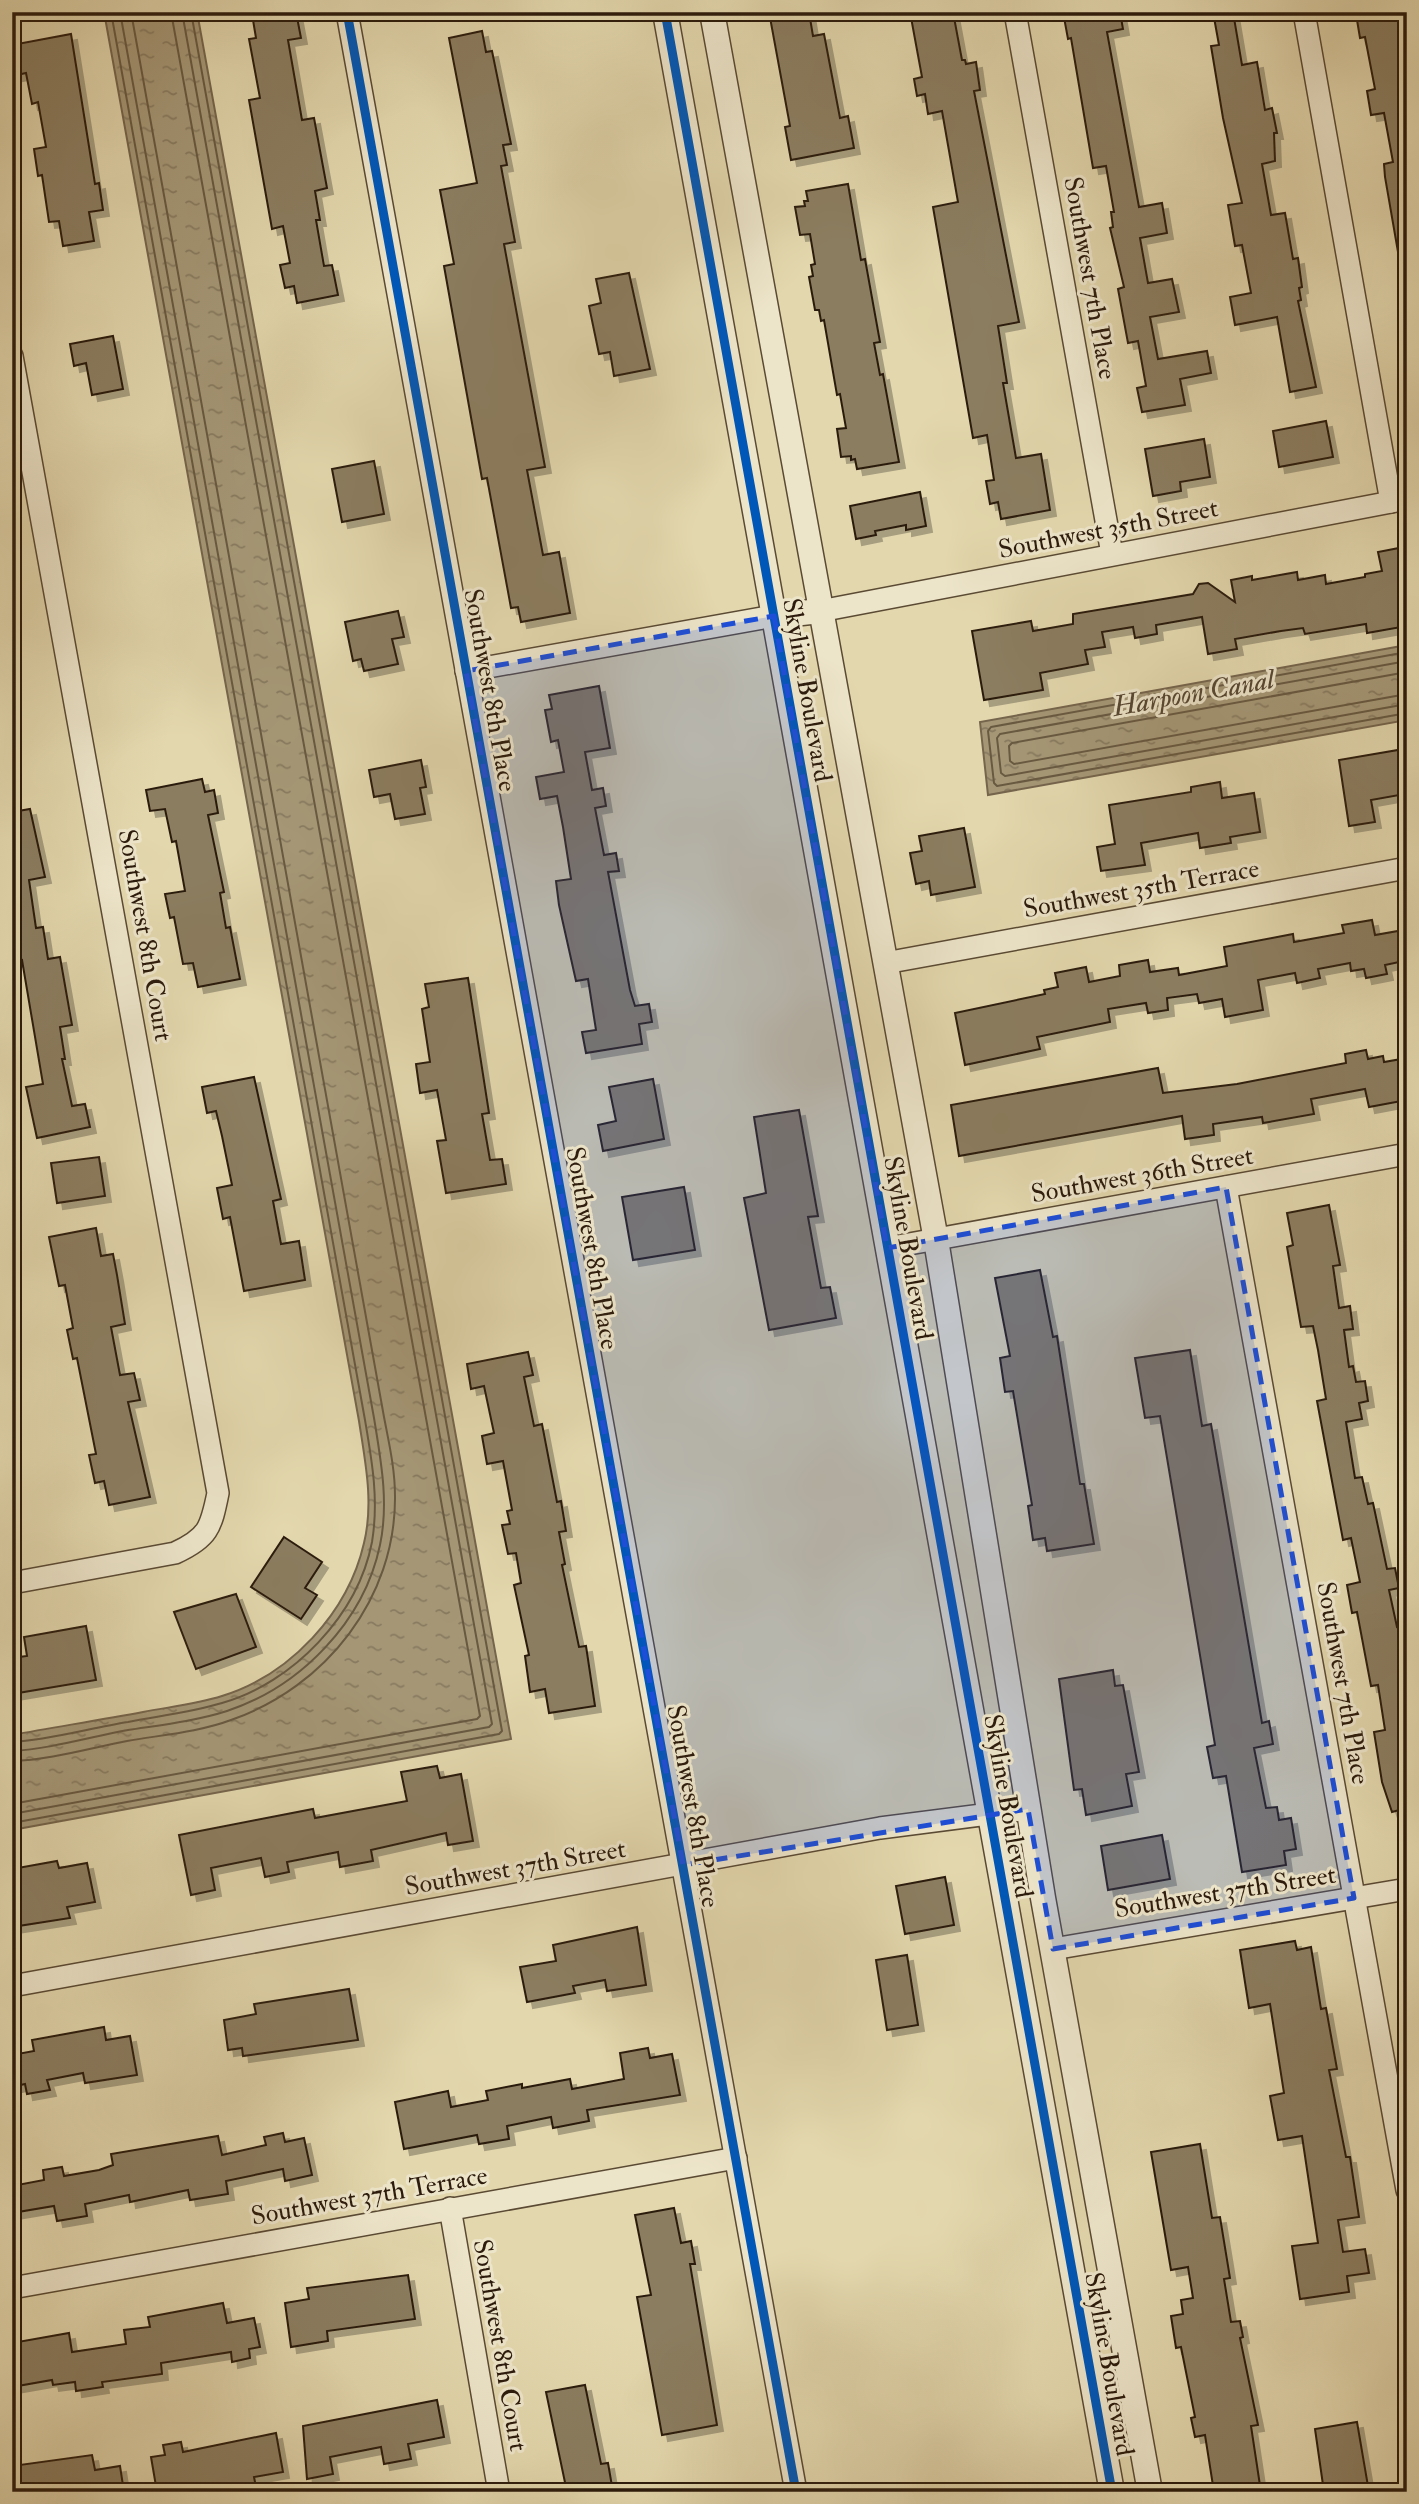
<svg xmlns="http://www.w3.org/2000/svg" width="1419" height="2504" font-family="'IM FELL Double Pica',serif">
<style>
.water{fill:url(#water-ripples);stroke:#75654c;stroke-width:2}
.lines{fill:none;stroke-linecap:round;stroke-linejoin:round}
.shore{stroke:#685941;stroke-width:2}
.building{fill:#8b7d60;stroke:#2c1b0c;stroke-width:2;filter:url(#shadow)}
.minor-casing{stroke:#5a4a34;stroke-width:24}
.tertiary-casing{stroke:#5a4a34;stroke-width:27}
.minor{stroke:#ede5ca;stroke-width:21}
.tertiary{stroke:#ede5ca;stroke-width:24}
.cycleway-casing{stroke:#ede5ca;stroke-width:13}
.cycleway{stroke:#0057b8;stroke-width:9}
.marked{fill:#1d4ed8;fill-opacity:0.2;stroke:#1d4ed8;stroke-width:5;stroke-dasharray:14 9;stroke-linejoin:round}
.labels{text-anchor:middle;stroke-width:6;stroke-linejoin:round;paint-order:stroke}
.street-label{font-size:26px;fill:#2c1b0c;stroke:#ede5ca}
.water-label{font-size:28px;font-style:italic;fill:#564631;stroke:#ede5ca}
</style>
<defs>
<pattern id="water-ripples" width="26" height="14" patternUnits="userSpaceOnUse" patternTransform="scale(1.75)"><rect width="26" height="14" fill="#a59776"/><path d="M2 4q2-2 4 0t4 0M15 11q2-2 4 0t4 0" fill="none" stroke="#877a5f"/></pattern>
<filter id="shadow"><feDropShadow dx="6" dy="6" stdDeviation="0" flood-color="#0004"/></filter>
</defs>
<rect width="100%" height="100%" fill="#e3d7ad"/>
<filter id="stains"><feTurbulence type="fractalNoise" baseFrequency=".00286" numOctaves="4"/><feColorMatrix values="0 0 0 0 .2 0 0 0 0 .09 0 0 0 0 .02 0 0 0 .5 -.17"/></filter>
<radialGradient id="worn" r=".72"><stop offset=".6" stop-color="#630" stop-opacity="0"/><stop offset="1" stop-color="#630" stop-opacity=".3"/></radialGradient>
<!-- water -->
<g class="water">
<path d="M 104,12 L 197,12 L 511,1739 L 12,1830 L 12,1735 C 56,1727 100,1720 143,1712 C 169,1707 197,1704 222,1696 C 290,1675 348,1613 364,1543 C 374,1502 365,1461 359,1421 Z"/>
<polygon points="1407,645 1407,720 988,795 980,722"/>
</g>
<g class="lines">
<!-- shore -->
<g class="shore">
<polyline points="1407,652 991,727 988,731 994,783 997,786 1407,713"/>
<polyline points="1407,661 1000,734 997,738 1001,773 1005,776 1407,704"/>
<polyline points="1407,672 1012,743 1009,746 1010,761 1014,764 1407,694"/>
<path d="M 12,1742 C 50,1740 90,1728 128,1722 C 159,1716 192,1712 222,1703 C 293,1683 358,1615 372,1542 C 379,1500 372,1461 365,1420 L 111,12"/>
<path d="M 12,1751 C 50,1749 90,1737 128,1730 C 160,1725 196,1721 227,1711 C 300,1687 364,1622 380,1545 C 389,1503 381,1461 374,1418 L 120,12"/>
<path d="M 12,1761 C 50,1760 90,1748 127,1741 C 161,1735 199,1732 231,1720 C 326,1687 396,1598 395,1496 C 395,1469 389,1443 384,1417 L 131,12"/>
<polyline points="12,1804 477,1719 480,1716 171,12"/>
<polyline points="12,1814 489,1727 492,1724 182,12"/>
<polyline points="12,1823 499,1734 502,1731 191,12"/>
</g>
</g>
<!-- building -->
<g class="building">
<polygon points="296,12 301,38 288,40 302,120 314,118 327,188 315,191 320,220 316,220 324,266 332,265 338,295 297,303 294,286 285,288 280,265 290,263 283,226 272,229 249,100 260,98 249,39 256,38 253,20"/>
<polygon points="769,12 809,12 813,36 824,34 840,118 848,116 854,148 791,160 785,127 790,126"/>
<polygon points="910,12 953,12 962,60 965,60 966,64 976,62 980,90 974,91 1019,322 998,326 1007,383 1003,383 1016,458 1041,454 1050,510 1001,519 998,502 990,504 986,481 994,480 987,435 973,438 933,207 958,202 942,111 928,114 925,94 917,96 914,79 922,77"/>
<polygon points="1063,12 1120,12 1123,29 1107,32 1139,207 1162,203 1167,233 1140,238 1148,283 1172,279 1179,312 1150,317 1158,359 1207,351 1211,373 1180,379 1185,405 1142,412 1137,388 1146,386 1138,341 1128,343 1118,289 1124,287 1110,228 1113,227 1111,212 1114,212 1106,166 1093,168 1071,38 1068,39"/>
<polygon points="1213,12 1233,12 1242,65 1257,62 1265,110 1272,108 1277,133 1274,133 1275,161 1262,164 1271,215 1285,213 1293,259 1298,258 1302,287 1299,288 1301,300 1298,301 1316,387 1290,392 1277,317 1235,325 1230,297 1251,293 1242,245 1235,246 1228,205 1242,203 1223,118 1211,46 1219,45"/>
<polygon points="1366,12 1407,12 1407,61 1400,63 1407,101 1407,251 1398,252 1385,177 1384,164 1393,162 1384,113 1371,115 1367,91 1375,89 1365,37 1360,38 1356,14"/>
<polygon points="482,31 486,52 492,51 511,144 503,145 507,165 501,166 515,242 504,244 545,467 527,470 543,555 559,552 570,613 521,622 518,607 511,608 487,478 482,479 444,266 454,264 440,190 477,183 449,38"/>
<polygon points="71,34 95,184 99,183 103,210 89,212 94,241 63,246 59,221 49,222 42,175 38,176 34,149 46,147 38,102 32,104 26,73 17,75 12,45"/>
<polygon points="848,184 861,260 865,259 880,342 874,343 880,375 883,374 899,462 857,469 855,459 851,460 851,456 841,457 837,429 846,428 840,394 837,395 824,320 821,321 819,310 815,310 809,277 813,276 811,265 815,264 810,234 800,235 795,207 805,206 804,201 808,201 806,191"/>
<polygon points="629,273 650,369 614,376 610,352 599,354 589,306 601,303 596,279"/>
<polygon points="113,336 123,389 92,395 86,363 74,366 70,344"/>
<polygon points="1326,421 1333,457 1279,467 1273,431"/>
<polygon points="1204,439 1210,477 1180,482 1181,491 1153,496 1145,449"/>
<polygon points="374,461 384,514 342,522 332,469"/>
<polygon points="920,492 926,526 906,530 906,525 875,531 876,535 856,539 850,506"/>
<polygon points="1399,548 1407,592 1407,626 1367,633 1366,624 1305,634 1303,628 1281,631 1235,639 1237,649 1208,654 1202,617 1156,625 1157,634 1135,638 1133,627 1102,632 1105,647 1085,650 1088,664 1040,673 1043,690 984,700 972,631 1031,621 1033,631 1073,624 1073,614 1193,594 1199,584 1208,583 1235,602 1231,580 1252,576 1252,580 1297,572 1298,580 1325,575 1326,584 1365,577 1365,574 1382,571 1378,552"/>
<polygon points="398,611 404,637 392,639 398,664 364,671 361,659 353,661 345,622"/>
<polygon points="599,686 610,748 585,752 592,790 603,788 606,806 595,808 604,855 616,853 619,871 608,872 630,990 635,1006 649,1004 652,1022 639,1024 642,1044 586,1053 582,1032 596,1030 588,979 576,981 559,905 556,881 571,879 563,827 557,796 540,799 536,777 564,772 558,740 551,742 545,710 552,709 549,695"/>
<polygon points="1398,750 1405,794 1371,800 1375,822 1349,826 1339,760"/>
<polygon points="421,760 426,787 420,788 425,814 395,819 390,794 374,797 369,770"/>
<polygon points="202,779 205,792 214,790 218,813 208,815 224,892 220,893 226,928 230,927 240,979 198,987 193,963 183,964 174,917 170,918 165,894 185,891 176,841 172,842 165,809 150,811 146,790"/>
<polygon points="1220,782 1222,798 1254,793 1260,832 1230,837 1231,843 1200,848 1198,833 1141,843 1145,865 1101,871 1097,847 1115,844 1109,805 1191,792 1191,787"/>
<polygon points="30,809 45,877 29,880 36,928 43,927 48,959 60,957 72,1025 60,1027 65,1059 62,1059 72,1106 85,1104 90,1127 37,1138 26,1087 43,1084 22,960 12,962 12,945 19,944 12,912 12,812"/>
<polygon points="964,828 975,887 931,895 929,881 916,884 910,853 922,851 919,836"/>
<polygon points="1372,920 1375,935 1398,931 1404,961 1385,965 1387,974 1366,978 1364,969 1351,971 1350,963 1318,969 1320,978 1297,983 1295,973 1258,980 1263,1010 1225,1017 1222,999 1199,1003 1197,994 1167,998 1168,1010 1148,1013 1146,1003 1108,1009 1110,1022 1037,1037 1040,1049 965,1065 955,1013 1045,994 1044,990 1058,987 1055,973 1086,967 1089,982 1120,976 1119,965 1148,960 1150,972 1178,968 1179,975 1227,966 1224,947 1293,934 1294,942 1344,933 1342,925"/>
<polygon points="468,978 489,1113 482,1114 490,1160 502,1159 506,1184 446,1193 437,1141 446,1140 437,1090 420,1093 416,1064 430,1062 422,1009 429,1007 425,984"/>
<polygon points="1366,1050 1368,1059 1383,1056 1384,1062 1407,1058 1407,1100 1369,1107 1365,1089 1311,1099 1314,1114 1263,1123 1262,1117 1213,1124 1214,1135 1185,1139 1182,1116 959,1156 951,1105 1158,1068 1163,1093 1237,1084 1346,1063 1345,1054"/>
<polygon points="254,1077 281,1199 273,1201 281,1244 299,1241 305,1280 244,1291 230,1217 223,1219 217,1188 232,1185 222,1136 216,1111 207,1113 202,1087"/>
<polygon points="653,1079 664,1139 603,1151 598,1125 616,1121 609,1087"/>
<polygon points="799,1110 818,1216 808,1217 821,1288 830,1287 836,1318 769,1330 744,1198 766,1193 754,1117"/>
<polygon points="99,1157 105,1196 57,1203 51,1163"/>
<polygon points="684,1187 695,1250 633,1260 622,1197"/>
<polygon points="1329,1205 1340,1265 1333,1266 1339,1308 1350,1306 1353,1329 1344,1330 1349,1367 1353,1366 1356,1382 1365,1381 1368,1401 1359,1403 1362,1419 1346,1422 1355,1478 1362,1477 1368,1504 1373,1503 1387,1569 1395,1568 1399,1588 1389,1590 1397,1627 1401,1626 1404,1640 1407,1639 1407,1808 1392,1812 1382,1782 1374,1732 1385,1730 1378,1685 1371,1686 1357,1612 1352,1613 1347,1585 1360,1582 1351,1538 1343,1540 1317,1401 1326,1399 1318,1350 1313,1326 1301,1327 1287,1247 1293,1245 1287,1213"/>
<polygon points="96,1228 101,1256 113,1254 117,1275 125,1324 111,1327 120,1375 134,1373 140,1400 128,1402 150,1497 109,1505 104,1481 95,1483 89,1455 96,1454 77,1358 73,1359 67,1330 73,1328 65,1285 59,1286 49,1237"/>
<polygon points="1040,1270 1053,1337 1057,1336 1080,1484 1084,1484 1094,1544 1047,1551 1045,1538 1033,1540 1028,1506 1032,1505 1013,1391 1005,1392 1000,1358 1010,1356 995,1278"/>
<polygon points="1190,1350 1202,1426 1211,1424 1262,1723 1269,1721 1273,1744 1254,1748 1266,1808 1277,1807 1279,1820 1291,1818 1296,1849 1284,1851 1286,1865 1242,1872 1226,1776 1213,1778 1207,1747 1215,1745 1160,1416 1145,1418 1135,1358"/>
<polygon points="528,1352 533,1375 524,1377 534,1426 542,1424 557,1502 561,1501 566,1531 559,1532 565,1564 562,1565 579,1647 586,1646 595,1706 549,1713 545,1689 530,1692 525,1656 529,1655 514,1585 521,1583 516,1553 508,1554 502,1525 510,1524 507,1511 512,1510 503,1461 487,1464 482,1436 494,1433 484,1386 471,1389 467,1364"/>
<polygon points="284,1537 322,1562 305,1588 317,1595 301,1619 251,1587"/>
<polygon points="236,1594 256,1647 196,1669 174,1612"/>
<polygon points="86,1626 96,1680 12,1694 12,1658 27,1656 24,1637"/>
<polygon points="1113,1670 1115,1686 1123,1685 1139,1772 1126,1774 1132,1806 1086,1815 1082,1789 1074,1790 1059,1679"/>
<polygon points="437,1766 440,1778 461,1774 473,1841 448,1845 446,1833 371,1850 373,1861 340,1867 338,1852 287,1862 289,1872 265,1877 261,1858 211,1868 215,1890 191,1895 179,1835 313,1809 315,1818 407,1801 401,1772"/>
<polygon points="1162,1835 1170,1879 1108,1890 1101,1846"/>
<polygon points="57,1861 59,1868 87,1863 95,1902 67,1907 70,1918 12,1927 12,1869"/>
<polygon points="945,1877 954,1925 905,1934 896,1886"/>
<polygon points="637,1927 646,1985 607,1991 605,1980 573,1986 575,1993 527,2002 520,1967 556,1961 553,1945"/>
<polygon points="1295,1941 1297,1950 1311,1947 1321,2009 1326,2008 1337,2069 1329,2070 1346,2157 1350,2157 1359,2217 1338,2220 1343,2252 1365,2249 1369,2273 1347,2276 1349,2292 1300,2299 1292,2246 1318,2243 1302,2136 1278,2140 1270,2096 1284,2093 1270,2004 1249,2008 1240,1950"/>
<polygon points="907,1955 918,2025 887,2030 876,1960"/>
<polygon points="349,1989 358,2040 243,2056 242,2048 228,2050 224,2020 256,2014 254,2004"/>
<polygon points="104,2027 106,2040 130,2036 137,2075 85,2083 83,2073 47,2080 50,2090 27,2094 25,2084 12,2087 12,2055 34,2051 32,2040"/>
<polygon points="648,2048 650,2058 672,2054 680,2095 587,2110 589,2121 553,2128 551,2117 507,2126 509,2139 479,2144 477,2135 404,2149 395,2102 448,2091 451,2107 488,2100 486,2091 522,2084 522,2088 570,2079 572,2089 624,2079 620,2053"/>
<polygon points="283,2133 285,2142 304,2138 312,2175 285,2181 283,2169 226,2181 228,2194 190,2200 188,2190 130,2202 129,2195 85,2204 87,2216 57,2221 54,2206 12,2213 12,2186 44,2180 43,2170 62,2167 64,2176 99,2170 113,2165 111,2154 218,2136 222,2155 266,2145 264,2137"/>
<polygon points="1200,2144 1212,2218 1220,2217 1230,2278 1224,2279 1231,2322 1240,2321 1243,2337 1240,2338 1258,2425 1251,2426 1261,2492 1214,2492 1205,2435 1195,2437 1191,2418 1195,2417 1181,2347 1176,2348 1171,2316 1183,2314 1181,2300 1193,2298 1188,2267 1171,2270 1151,2152"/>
<polygon points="674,2208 681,2243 691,2241 695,2264 690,2264 717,2425 662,2435 637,2297 651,2295 635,2215"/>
<polygon points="408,2275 415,2319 327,2331 328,2341 291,2347 285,2303 309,2299 307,2288"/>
<polygon points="223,2303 227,2323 254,2318 260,2347 249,2349 250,2358 232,2362 231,2352 161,2363 162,2374 102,2382 103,2387 76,2391 75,2382 53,2385 52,2380 12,2387 12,2343 69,2333 72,2352 126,2344 124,2330 150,2327 148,2317"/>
<polygon points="585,2385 601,2464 608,2463 613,2492 567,2492 546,2392"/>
<polygon points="437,2400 444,2437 408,2444 411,2459 384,2464 381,2447 330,2457 333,2474 307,2479 303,2426"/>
<polygon points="1357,2422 1369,2492 1324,2492 1315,2429"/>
<polygon points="276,2433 283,2472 254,2477 256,2487 236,2491 234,2485 194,2492 157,2492 151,2457 165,2455 163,2445 181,2442 183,2452"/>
<polygon points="92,2455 95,2470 120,2466 124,2492 12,2492 12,2466"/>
</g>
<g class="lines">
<!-- minor casing -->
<g class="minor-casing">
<g id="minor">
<polyline points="347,12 796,2492"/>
<polyline points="1015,12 1112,554"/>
<polyline points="1304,12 1391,502"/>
<path d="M 12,356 L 218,1493 C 211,1528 208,1538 175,1553 L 12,1583"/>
<polyline points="820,611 1407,499"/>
<polyline points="466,671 774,616"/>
<polyline points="885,963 1407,868"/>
<polyline points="1226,1187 1407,2190"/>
<polyline points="887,1248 1407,1154"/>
<polyline points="1053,1949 1407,1889"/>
<polyline points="12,1986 880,1828 1028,1809"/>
<polyline points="450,2208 499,2492"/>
<polyline points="12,2288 736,2158"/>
</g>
</g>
<!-- tertiary casing -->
<g class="tertiary-casing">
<g id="tertiary">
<polyline points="665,12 1112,2492"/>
<polyline points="712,12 936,1240 1043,1898 1150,2492"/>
<polyline points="774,616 820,611"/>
</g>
</g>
<!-- minor -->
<use href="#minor" class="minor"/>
<!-- tertiary -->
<use href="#tertiary" class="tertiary"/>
<!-- cycleway casing -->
<g class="cycleway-casing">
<g id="cycleway">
<polyline points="347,12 796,2492"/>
<polyline points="665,12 1112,2492"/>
</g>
</g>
<!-- cycleway -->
<use href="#cycleway" class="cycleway"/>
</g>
<!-- marked area -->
<path class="marked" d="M 774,616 L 887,1248 L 1226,1187 L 1354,1898 L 1053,1949 L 1028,1809 L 683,1865 L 466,671 Z"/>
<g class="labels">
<!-- street labels -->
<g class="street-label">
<text transform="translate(1091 278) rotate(80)" y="9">Southwest 7th Place</text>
<text transform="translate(1108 528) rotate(-11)" y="9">Southwest 35th Street</text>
<text transform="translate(491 690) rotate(80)" y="9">Southwest 8th Place</text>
<text transform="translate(808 690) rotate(80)" y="9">Skyline Boulevard</text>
<text transform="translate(1141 888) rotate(-10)" y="9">Southwest 35th Terrace</text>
<text transform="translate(146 935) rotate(80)" y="9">Southwest 8th Court</text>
<text transform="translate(1142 1174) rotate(-10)" y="9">Southwest 36th Street</text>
<text transform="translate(593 1248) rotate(80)" y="9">Southwest 8th Place</text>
<text transform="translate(909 1248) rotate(80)" y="9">Skyline Boulevard</text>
<text transform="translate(1344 1683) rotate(80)" y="9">Southwest 7th Place</text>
<text transform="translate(694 1806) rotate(80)" y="9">Southwest 8th Place</text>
<text transform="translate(1009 1806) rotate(80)" y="9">Skyline Boulevard</text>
<text transform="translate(515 1867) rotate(-10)" y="9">Southwest 37th Street</text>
<text transform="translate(1225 1891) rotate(-9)" y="9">Southwest 37th Street</text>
<text transform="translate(369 2195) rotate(-10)" y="9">Southwest 37th Terrace</text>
<text transform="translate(501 2345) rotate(80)" y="9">Southwest 8th Court</text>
<text transform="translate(1110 2364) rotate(80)" y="9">Skyline Boulevard</text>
</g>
<!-- water labels -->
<g class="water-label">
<text transform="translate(1193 692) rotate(-10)" y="10">Harpoon Canal</text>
</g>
</g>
<!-- margin -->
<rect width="1419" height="2504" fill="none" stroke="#e3d7ad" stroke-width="42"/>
<rect x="14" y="14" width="1391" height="2476" fill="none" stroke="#2c1b0c" stroke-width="3.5"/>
<rect x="21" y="21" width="1377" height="2462" fill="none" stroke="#2c1b0c" stroke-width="2"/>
<rect width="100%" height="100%" filter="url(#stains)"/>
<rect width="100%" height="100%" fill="url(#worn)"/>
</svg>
